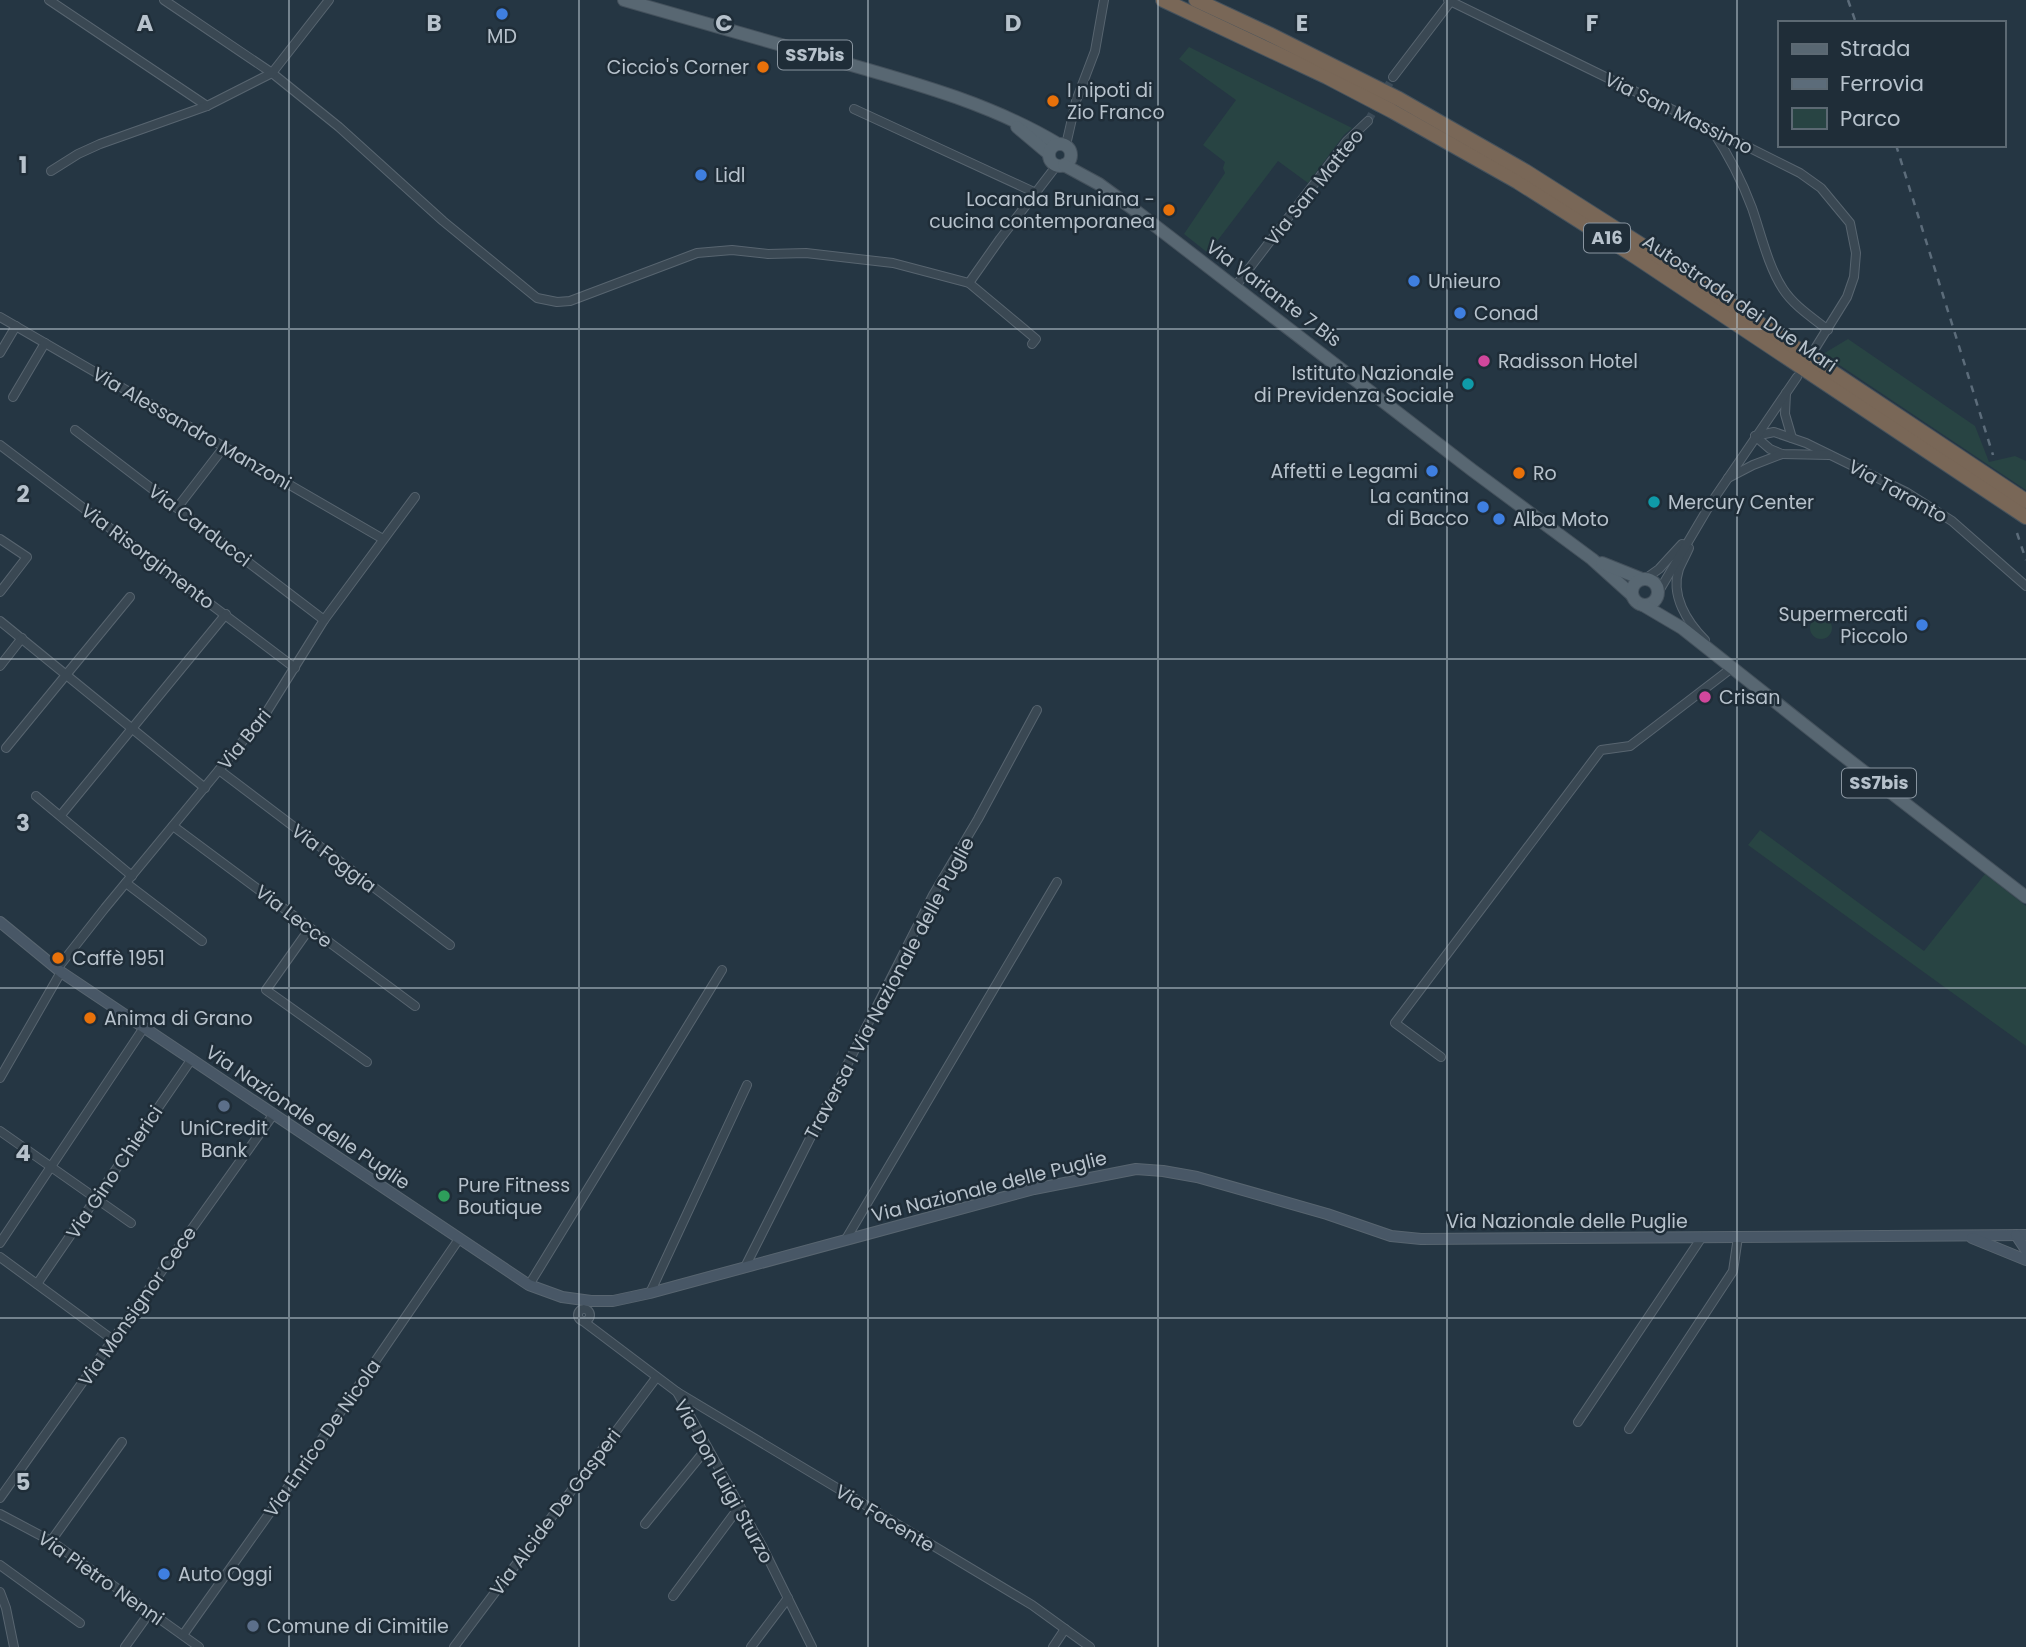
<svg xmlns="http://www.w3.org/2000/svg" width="2026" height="1647" font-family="Poppins,sans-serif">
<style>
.green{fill:#284443}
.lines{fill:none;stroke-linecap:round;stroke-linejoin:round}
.street-tunnel{stroke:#3b4b58;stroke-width:8;stroke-dasharray:8 4;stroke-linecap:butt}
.street-casing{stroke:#586570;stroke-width:10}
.secondary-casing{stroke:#586570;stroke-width:12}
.primary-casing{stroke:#44515c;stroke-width:14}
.highway-casing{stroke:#45525d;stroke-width:16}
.street{stroke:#3a4853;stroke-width:8}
.secondary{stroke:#485766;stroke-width:10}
.primary{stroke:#586772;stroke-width:12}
.highway{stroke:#796757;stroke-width:14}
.rail{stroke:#5c6c7a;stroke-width:2.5;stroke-dasharray:7 7;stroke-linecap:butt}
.grid{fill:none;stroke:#b7c2cc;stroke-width:2;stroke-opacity:0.55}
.shop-dot{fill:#3f7fe0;stroke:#1f2d38;stroke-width:2.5}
.food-dot{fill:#e8710a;stroke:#1f2d38;stroke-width:2.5}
.hotel-dot{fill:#d1479c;stroke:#1f2d38;stroke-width:2.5}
.culture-dot{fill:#0f9aa8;stroke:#1f2d38;stroke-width:2.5}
.service-dot{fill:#5c6f8a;stroke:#1f2d38;stroke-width:2.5}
.leisure-dot{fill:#2e9e5b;stroke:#1f2d38;stroke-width:2.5}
.labels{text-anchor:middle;stroke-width:5;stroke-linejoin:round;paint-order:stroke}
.shield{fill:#1f2d38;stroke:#8995a0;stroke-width:2}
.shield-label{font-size:18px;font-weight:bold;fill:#b7c2cc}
.poi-label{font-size:19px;fill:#b7c2cc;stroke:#1f2d38;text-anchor:start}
.street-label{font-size:19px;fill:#b7c2cc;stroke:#1f2d38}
.grid-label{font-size:23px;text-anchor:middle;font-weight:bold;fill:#b7c2cc;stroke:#1f2d38;stroke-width:5;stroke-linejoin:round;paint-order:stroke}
</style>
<rect width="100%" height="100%" fill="#253643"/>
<!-- green -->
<g class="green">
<polygon points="1189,47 1352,128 1344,135 1308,183 1278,161 1208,253 1184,234 1225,173 1223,168 1225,162 1203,145 1236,100 1179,59"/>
<polygon points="1848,339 1975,426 1989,462 2015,456 2026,461 2026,490 1823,354"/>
<circle cx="1821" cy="628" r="11"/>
<polygon points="1760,830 1924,951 1985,874 2026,906 2026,1046 1748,845"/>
</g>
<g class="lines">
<!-- street-tunnel -->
<polyline class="street-tunnel" points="1368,121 1393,77"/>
<!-- street casing -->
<g class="street-casing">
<g id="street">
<polyline points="49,0 207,106"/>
<polyline points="164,0 272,73 339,127 443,221 537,298 557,302 570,301 697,253 732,250 768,254 806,253 893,263 969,283 1036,339 1032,344"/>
<polyline points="1448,0 1710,128 1800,173 1821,188 1850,223 1856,253 1854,277 1847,297 1816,347"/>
<polyline points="1393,77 1451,1"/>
<polyline points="854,109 1036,193"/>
<path d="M 1712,130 C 1728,154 1742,181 1752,208 C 1761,234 1768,266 1783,289 C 1794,306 1813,318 1828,330"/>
<polyline points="1066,145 1076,101 1095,51 1104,0"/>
<polyline points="51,171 78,154 100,144 207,106 272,73 329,0"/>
<polyline points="969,283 1000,239 1057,165"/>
<polyline points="1235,287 1347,141 1368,121"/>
<polyline points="0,317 383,539"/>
<polyline points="0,353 16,326"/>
<polyline points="1786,393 1785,414 1792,438"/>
<polyline points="13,397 45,343"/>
<polyline points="75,430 324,620"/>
<polyline points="1755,436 1774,432 1806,443 1906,492 1952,521 2026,586"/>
<polyline points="1755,436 1770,449 1782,454 1829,455"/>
<polyline points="0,445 295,668"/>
<polyline points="1728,478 1753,465 1782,454"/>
<polyline points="177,508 224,447"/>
<polyline points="0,539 27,557 0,592"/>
<path d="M 1689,548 C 1686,555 1682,562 1679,569 C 1670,595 1687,622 1705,640"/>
<polyline points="1645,579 1659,569 1682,544"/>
<polyline points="1659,591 1711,503 1797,377"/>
<polyline points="0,621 205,788"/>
<polyline points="0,666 22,638"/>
<polyline points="6,748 130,597"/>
<polyline points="219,770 450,945"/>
<polyline points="36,796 132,876"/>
<polyline points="61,815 226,614"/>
<polyline points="173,826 415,1006"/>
<polyline points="126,883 202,941"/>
<polyline points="310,928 266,990 367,1062"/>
<polyline points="57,969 105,908 266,713 324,620 415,497"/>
<polyline points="1441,1057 1395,1023 1601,750 1630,746 1733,667"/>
<polyline points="0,1078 61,972"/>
<polyline points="0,1131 131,1223"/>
<polyline points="846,1239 1057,882"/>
<polyline points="0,1243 143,1029"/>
<polyline points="0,1257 113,1340"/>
<polyline points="745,1267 933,895 978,819 1037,710"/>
<polyline points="37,1284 191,1060"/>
<polyline points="529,1285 722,970"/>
<polyline points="650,1293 747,1085"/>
<circle cx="584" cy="1315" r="6"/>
<polyline points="583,1321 677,1392 763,1548 812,1647"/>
<polyline points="677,1392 1032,1605 1090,1647"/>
<polyline points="1578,1422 1702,1237"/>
<polyline points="1629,1429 1733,1271 1738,1237"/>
<polyline points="0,1498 273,1115"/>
<polyline points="0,1514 51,1541 199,1647"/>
<polyline points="645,1524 707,1448"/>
<polyline points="51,1541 122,1442"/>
<polyline points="0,1565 80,1623"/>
<polyline points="0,1592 6,1608 14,1647"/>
<polyline points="673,1596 740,1506"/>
<polyline points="183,1635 320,1442 459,1239"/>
<polyline points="125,1647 150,1612"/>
<polyline points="454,1647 656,1378"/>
<polyline points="751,1647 788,1598"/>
<polyline points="1053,1647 1065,1629"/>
</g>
</g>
<!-- secondary casing -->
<g class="secondary-casing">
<g id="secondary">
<polyline points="0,922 61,972 529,1285 562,1297 591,1301 613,1301 650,1293 1034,1189 1136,1169 1163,1171 1197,1177 1327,1214 1391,1236 1421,1239 2026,1235"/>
<polyline points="2016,1235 2026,1250"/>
<polyline points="1972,1238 2026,1260"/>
</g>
</g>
<!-- primary casing -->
<g class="primary-casing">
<g id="primary">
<path d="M 624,0 C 694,20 764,40 834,60 C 911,82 990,103 1058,144"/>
<polyline points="1017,127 1049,154"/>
<circle cx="1060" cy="155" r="11"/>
<polyline points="1064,165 1099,184 1136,211 1472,470 1592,559 1632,595"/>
<polyline points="1602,563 1642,579"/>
<circle cx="1645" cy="592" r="13"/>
<polyline points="1643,605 1682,628 1836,750 2026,897"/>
</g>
</g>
<!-- highway casing -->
<g class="highway-casing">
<g id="highway">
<polyline points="1163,0 1327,77 1392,111 1518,182 1636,257 2026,517"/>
<polyline points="1196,0 1269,34 1399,99 1525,171 1643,246 2026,501"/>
</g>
</g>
<!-- street -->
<use href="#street" class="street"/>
<!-- secondary -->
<use href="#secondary" class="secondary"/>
<!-- primary -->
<use href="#primary" class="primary"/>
<!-- highway -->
<use href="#highway" class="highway"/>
<!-- rail -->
<g class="rail">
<polyline points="1848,0 1856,23"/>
<polyline points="1896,145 1993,455"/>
<polyline points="2017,533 2026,560"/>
</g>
</g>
<!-- grid -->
<path class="grid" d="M 289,0 L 289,1647M 579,0 L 579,1647M 868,0 L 868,1647M 1158,0 L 1158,1647M 1447,0 L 1447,1647M 1737,0 L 1737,1647M 0,329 L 2026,329M 0,659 L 2026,659M 0,988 L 2026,988M 0,1318 L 2026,1318"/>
<!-- markers -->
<g class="shop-dot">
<circle cx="502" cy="14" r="7"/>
<circle cx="701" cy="175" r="7"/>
<circle cx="1414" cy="281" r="7"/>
<circle cx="1460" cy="313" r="7"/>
<circle cx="1432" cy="471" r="7"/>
<circle cx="1483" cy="507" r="7"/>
<circle cx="1499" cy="519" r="7"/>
<circle cx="1922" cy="625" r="7"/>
<circle cx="164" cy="1574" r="7"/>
</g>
<g class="food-dot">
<circle cx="763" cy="67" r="7"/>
<circle cx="1053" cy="101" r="7"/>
<circle cx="1169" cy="210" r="7"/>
<circle cx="1519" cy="473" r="7"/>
<circle cx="58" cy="958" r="7"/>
<circle cx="90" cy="1018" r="7"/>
</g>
<g class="hotel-dot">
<circle cx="1484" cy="361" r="7"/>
<circle cx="1705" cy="697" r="7"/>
</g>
<g class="culture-dot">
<circle cx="1468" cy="384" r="7"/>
<circle cx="1654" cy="502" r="7"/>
</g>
<g class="service-dot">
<circle cx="224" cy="1106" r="7"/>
<circle cx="253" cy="1626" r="7"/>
</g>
<circle class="leisure-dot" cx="444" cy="1196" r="7"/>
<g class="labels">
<!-- shield labels -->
<g class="shield">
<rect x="778" y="40.5" width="74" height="29" rx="5"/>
<rect x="1584" y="223.5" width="46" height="29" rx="5"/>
<rect x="1842" y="768.5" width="74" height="29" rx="5"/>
</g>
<g class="shield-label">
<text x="815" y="61">SS7bis</text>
<text x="1607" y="244">A16</text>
<text x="1879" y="789">SS7bis</text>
</g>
<!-- poi labels -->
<g class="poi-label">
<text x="502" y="43" text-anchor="middle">MD</text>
<text x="749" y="74" text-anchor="end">Ciccio's Corner</text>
<text x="1067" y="97">I nipoti di<tspan x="1067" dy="22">Zio Franco</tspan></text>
<text x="715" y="182">Lidl</text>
<text x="1155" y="206" text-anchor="end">Locanda Bruniana -<tspan x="1155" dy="22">cucina contemporanea</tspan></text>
<text x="1428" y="288">Unieuro</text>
<text x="1474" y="320">Conad</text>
<text x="1498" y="368">Radisson Hotel</text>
<text x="1454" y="380" text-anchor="end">Istituto Nazionale<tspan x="1454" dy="22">di Previdenza Sociale</tspan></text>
<text x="1418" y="478" text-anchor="end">Affetti e Legami</text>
<text x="1533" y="480">Ro</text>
<text x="1469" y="503" text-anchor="end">La cantina<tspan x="1469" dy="22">di Bacco</tspan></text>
<text x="1668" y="509">Mercury Center</text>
<text x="1513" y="526">Alba Moto</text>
<text x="1908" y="621" text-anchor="end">Supermercati<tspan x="1908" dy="22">Piccolo</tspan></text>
<text x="1719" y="704">Crisan</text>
<text x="72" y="965">Caffè 1951</text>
<text x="104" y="1025">Anima di Grano</text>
<text x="224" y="1135" text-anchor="middle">UniCredit<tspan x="224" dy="22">Bank</tspan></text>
<text x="458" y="1192">Pure Fitness<tspan x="458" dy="22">Boutique</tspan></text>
<text x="178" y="1581">Auto Oggi</text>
<text x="267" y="1633">Comune di Cimitile</text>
</g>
<!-- street labels -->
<g class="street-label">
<text transform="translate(1679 113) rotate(26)" y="7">Via San Massimo</text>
<text transform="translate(1314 187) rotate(-51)" y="7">Via San Matteo</text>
<text transform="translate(1274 293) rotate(37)" y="7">Via Variante 7 Bis</text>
<text transform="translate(1740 303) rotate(34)" y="7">Autostrada dei Due Mari</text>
<text transform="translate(192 428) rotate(30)" y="7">Via Alessandro Manzoni</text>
<text transform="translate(1898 491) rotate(29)" y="7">Via Taranto</text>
<text transform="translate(200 525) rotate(37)" y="7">Via Carducci</text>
<text transform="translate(148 556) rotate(37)" y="7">Via Risorgimento</text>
<text transform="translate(244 739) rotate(-51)" y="7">Via Bari</text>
<text transform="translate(334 858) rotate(37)" y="7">Via Foggia</text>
<text transform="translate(294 916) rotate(37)" y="7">Via Lecce</text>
<text transform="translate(889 988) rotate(-62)" y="7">Traversa I Via Nazionale delle Puglie</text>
<text transform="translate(308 1117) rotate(34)" y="7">Via Nazionale delle Puglie</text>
<text transform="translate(114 1172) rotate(-56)" y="7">Via Gino Chierici</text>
<text transform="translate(989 1186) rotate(-14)" y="7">Via Nazionale delle Puglie</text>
<text x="1567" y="1228">Via Nazionale delle Puglie</text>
<text transform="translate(137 1306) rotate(-55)" y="7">Via Monsignor Cece</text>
<text transform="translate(322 1438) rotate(-55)" y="7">Via Enrico De Nicola</text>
<text transform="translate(724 1481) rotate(61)" y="7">Via Don Luigi Sturzo</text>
<text transform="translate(555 1512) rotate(-53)" y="7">Via Alcide De Gasperi</text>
<text transform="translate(885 1518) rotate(31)" y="7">Via Facente</text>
<text transform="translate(101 1578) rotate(35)" y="7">Via Pietro Nenni</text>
</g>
</g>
<g class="grid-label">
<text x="145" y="31">A</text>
<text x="434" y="31">B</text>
<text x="724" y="31">C</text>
<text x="1013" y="31">D</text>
<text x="1302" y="31">E</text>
<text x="1592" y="31">F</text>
<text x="23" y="173">1</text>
<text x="23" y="502">2</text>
<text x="23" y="831">3</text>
<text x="23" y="1161">4</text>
<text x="23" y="1490">5</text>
</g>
<!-- legend -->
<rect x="1778" y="21" width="228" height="126" fill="#1f2d38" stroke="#5c6973" stroke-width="2"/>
<rect x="1792" y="44" width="35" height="10" fill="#586772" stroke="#5c6973" stroke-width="2"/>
<text x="1840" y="56" font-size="21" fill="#b7c2cc">Strada</text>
<rect x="1792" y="79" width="35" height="10" fill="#5c6c7a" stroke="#5c6973" stroke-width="2"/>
<text x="1840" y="91" font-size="21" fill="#b7c2cc">Ferrovia</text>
<rect x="1792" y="108" width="35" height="21" fill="#284443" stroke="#5c6973" stroke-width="2"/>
<text x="1840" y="126" font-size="21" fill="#b7c2cc">Parco</text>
</svg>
